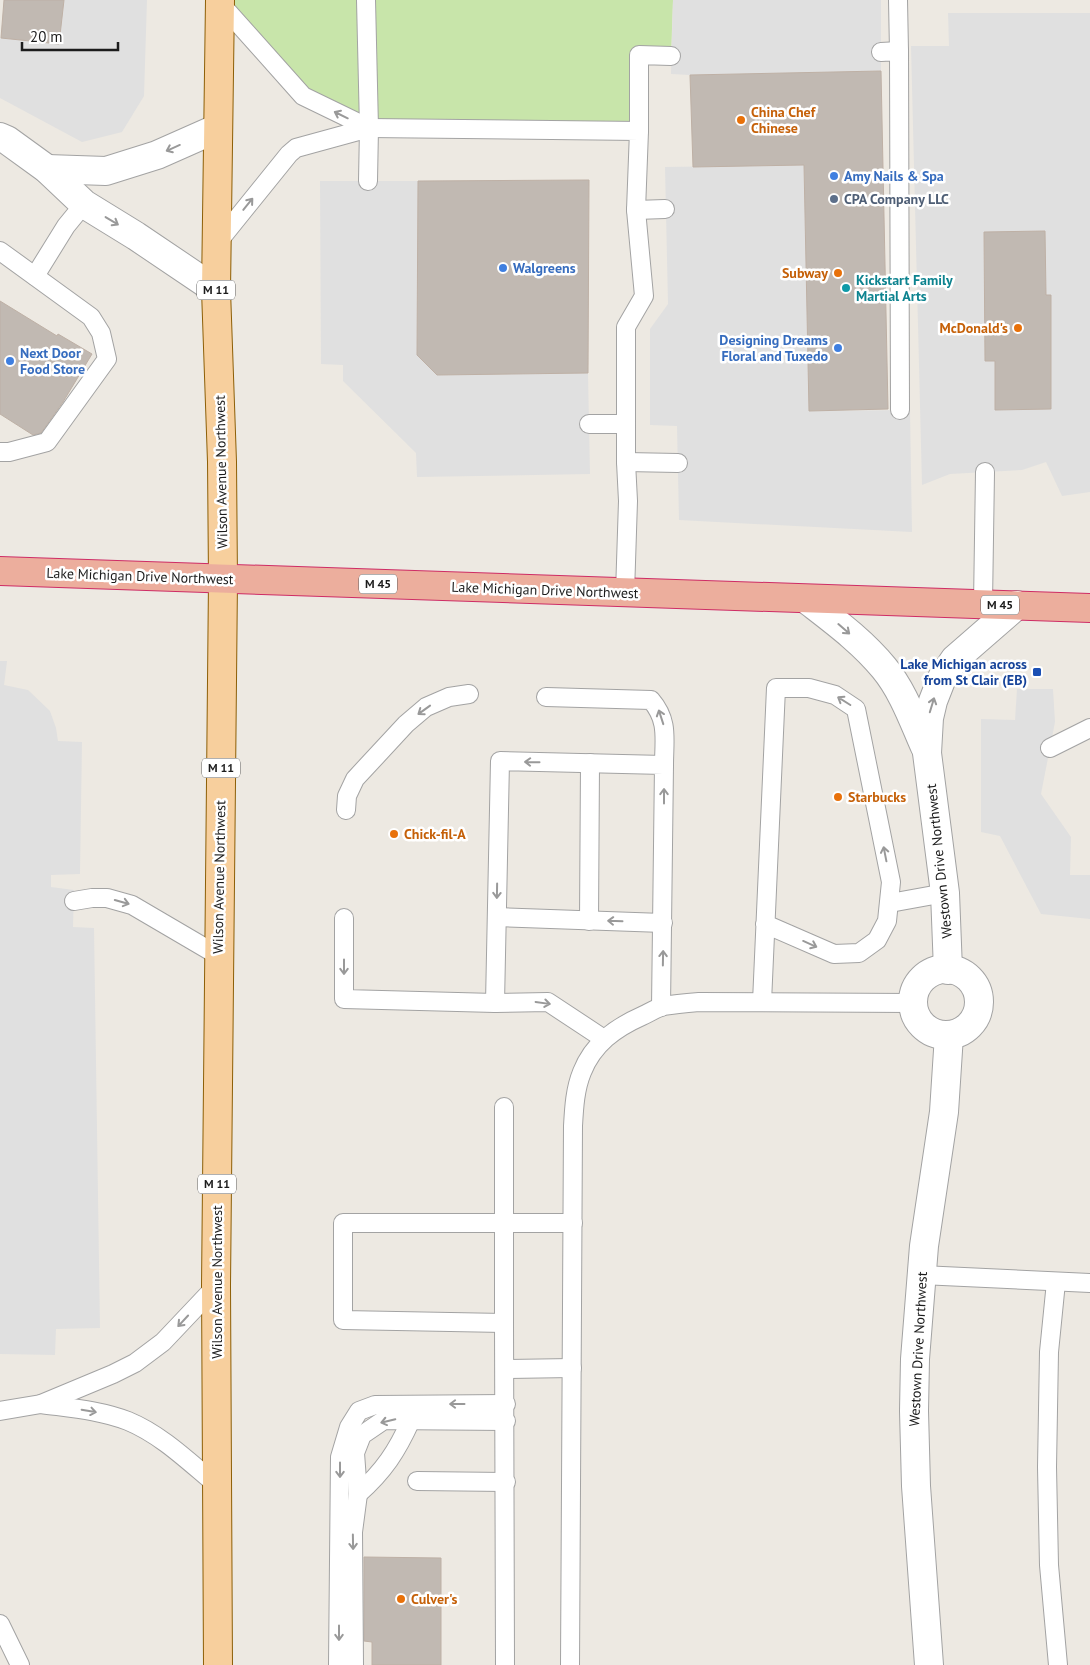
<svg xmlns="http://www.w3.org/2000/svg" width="1090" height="1665" font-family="'PT Sans',sans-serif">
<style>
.grass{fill:#c8e5aa}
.parking{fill:#e0e0e0;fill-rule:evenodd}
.building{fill:#c1b9b2;stroke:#beb0a5}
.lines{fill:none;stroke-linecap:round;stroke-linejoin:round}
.service-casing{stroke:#a3a3a3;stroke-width:20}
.minor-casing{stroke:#a3a3a3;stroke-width:30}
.primary-casing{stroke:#8d5f07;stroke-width:30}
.trunk-casing{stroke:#ce2c65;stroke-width:30}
.service{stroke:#fff;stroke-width:18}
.minor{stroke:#fff;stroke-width:28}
.primary{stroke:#f7cf9d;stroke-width:28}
.trunk{stroke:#ecae9d;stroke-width:28}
.oneway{stroke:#999}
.food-dot{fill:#e8710a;stroke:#fff;stroke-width:2}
.shop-dot{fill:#3f7fe0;stroke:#fff;stroke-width:2}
.service-dot{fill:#5c6f8a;stroke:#fff;stroke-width:2}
.culture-dot{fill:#0f9aa8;stroke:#fff;stroke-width:2}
.transit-dot{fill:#1a4fb4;stroke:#fff;stroke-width:2}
.labels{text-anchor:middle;stroke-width:5;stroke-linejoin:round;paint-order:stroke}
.shield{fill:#fff;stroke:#606060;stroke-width:1}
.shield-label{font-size:12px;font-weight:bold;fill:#1c1c1c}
.food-label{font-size:14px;font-weight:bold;fill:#c56008;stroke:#fff;text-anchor:start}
.shop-label{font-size:14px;font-weight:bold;fill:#366cbe;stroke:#fff;text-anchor:start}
.service-label{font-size:14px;font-weight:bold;fill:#4e5e75;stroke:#fff;text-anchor:start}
.culture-label{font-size:14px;font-weight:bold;fill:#0d838f;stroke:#fff;text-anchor:start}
.street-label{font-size:14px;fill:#1c1c1c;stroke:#fff}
.transit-label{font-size:14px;font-weight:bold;fill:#164399;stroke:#fff;text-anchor:end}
</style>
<rect width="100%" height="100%" fill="#ede9e2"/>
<!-- grass -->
<polygon class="grass" points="220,0 673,0 671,56 639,56 639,131 369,128 303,96"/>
<!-- parking -->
<g class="parking">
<polygon points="63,0 147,0 144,96 122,132 82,142 0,98 0,38 59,44"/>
<polygon points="673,0 881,0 881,71 690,75 671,74"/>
<path d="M 948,13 L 1090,13 L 1090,492 L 1062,496 L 1046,462 L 1022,470 L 950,474 L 922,485 L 911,46 L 949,46 ZM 984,232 L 1046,295 L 1051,295 L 995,410 L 995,361 L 985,361 Z"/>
<polygon points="804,165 810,411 910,410 912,532 679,520 677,426 650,425 650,329 668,304 665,167"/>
<polygon points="320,181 418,181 417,355 588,373 590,474 417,477 416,453 343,381 343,365 321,364"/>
<polygon points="0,661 7,661 4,685 28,690 50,711 56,728 58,741 82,742 80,874 51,875 51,887 74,890 73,927 94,928 100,1328 56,1329 55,1355 0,1354"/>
<polygon points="1017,689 1053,689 1055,722 1041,794 1071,837 1070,875 1090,875 1090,919 1041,914 1000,836 981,832 981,719 1015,720"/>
</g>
<!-- building -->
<g class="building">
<polygon points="4,0 64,0 59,44 1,38"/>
<polygon points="881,71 888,409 809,411 804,165 693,167 690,75"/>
<polygon points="589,180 588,373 437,375 417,355 418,181"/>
<polygon points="1045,231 1046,295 1051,295 1051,409 995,410 995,361 985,361 984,232"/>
<polygon points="0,301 57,336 58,334 92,354 63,402 41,433 33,435 0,414"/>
<polygon points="364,1557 441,1558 441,1665 372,1665 372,1642 364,1641"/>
</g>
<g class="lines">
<!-- service casing -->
<g class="service-casing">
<g id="service">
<polyline points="366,0 369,128 368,181"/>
<polyline points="898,0 899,51"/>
<polyline points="881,52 899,51 900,410"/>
<polyline points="369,128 639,131 636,210 644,296 626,327 626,462 628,501 625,593"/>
<polyline points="639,131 639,55 671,56"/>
<polyline points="636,210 665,209"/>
<polyline points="218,242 289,154 296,148 369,128 303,96 220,3"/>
<polyline points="0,251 91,317 101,333 107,359 47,442 9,452 0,452"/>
<polyline points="35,276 66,226 84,204"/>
<polyline points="589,424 626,424"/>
<polyline points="626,462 678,463"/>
<polyline points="983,604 985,472"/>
<path d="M 546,697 L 651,700 C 669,721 664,739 664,765"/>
<polyline points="1050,748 1090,728"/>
<polyline points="346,810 347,796 355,779 406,724 426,707 449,697 469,694"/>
<polyline points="74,901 92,898 107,898 132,905 219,956"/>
<polyline points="890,903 945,893"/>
<polyline points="497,917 663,923"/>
<polyline points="344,918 344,999 495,1003 548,1002 604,1039"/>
<polyline points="589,921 590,763"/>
<polyline points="762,1002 776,688 809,688 835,695 856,709 891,882 887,921 877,940 859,953 834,954 765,924"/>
<polyline points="495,1003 500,761 664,765 661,1007"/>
<polyline points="504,1107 504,1323 343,1320 343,1223 573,1223"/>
<polyline points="921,1275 1090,1283"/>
<polyline points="1056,1282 1049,1352 1047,1467 1049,1565 1058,1665"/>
<polyline points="504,1323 505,1665"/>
<polyline points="505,1369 572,1368"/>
<path d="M 41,1404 C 70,1408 100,1410 128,1421 C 162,1435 190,1463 218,1486"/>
<polyline points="0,1411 41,1404 113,1374 135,1363 163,1342 216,1286"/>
<polyline points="417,1481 506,1482"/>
<path d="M 358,1494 C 384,1471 397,1451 411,1420"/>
<polyline points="0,1624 20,1665"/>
<polyline points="338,1665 340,1457 349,1427 359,1411 375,1405 506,1404"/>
<polyline points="354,1665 353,1532 358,1494 355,1453 362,1435 384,1420 506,1421"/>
<path d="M 570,1665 L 573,1126 C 574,1108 575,1089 582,1072 C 593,1044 615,1028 642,1016 C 649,1013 656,1008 664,1006 C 675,1004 687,1003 699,1002 L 913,1003"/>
</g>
</g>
<!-- minor casing -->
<g class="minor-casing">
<g id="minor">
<polyline points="0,137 7,140 47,169 84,204 136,236 216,290"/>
<polyline points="47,169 106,171 157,155 218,128"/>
<path d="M 806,599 C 833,620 862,641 884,668 C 903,691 913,720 925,747"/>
<circle cx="946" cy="1002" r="33"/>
<polyline points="948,970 945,893 927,753 929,718 933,701 942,678 955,659 1017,605"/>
<polyline points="929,1665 916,1486 914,1411 915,1359 924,1246 944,1112 949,1035"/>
</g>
</g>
<!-- primary casing -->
<g class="primary-casing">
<polyline id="primary" points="218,1665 216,1286 223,580 222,462 216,290 220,0"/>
</g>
<!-- trunk casing -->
<g class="trunk-casing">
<polyline id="trunk" points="0,571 1090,608"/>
</g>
<!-- service -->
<use href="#service" class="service"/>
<!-- minor -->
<use href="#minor" class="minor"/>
<!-- primary -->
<use href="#primary" class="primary"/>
<!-- trunk -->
<use href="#trunk" class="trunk"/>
</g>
<!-- one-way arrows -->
<defs><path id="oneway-shaft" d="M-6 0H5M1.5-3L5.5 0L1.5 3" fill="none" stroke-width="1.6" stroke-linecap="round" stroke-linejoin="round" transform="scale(1.25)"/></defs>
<g class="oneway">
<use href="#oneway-shaft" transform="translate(341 115) rotate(-154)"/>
<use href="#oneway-shaft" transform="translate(173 148) rotate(156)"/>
<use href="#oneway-shaft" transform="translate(248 204) rotate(-51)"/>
<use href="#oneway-shaft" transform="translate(112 221) rotate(31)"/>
<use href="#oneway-shaft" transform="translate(844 629) rotate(41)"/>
<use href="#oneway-shaft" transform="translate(844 701) rotate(-148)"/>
<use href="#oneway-shaft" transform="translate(932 705) rotate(-73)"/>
<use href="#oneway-shaft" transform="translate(424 710) rotate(144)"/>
<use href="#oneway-shaft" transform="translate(661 717) rotate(-108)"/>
<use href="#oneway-shaft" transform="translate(532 762) rotate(-179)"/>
<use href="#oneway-shaft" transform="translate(664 796) rotate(-90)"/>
<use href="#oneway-shaft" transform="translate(885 854) rotate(-101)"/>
<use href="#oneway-shaft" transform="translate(497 891) rotate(91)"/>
<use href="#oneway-shaft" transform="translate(122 902) rotate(16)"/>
<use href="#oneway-shaft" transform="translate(615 921) rotate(-178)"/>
<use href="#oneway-shaft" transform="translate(810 944) rotate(24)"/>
<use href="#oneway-shaft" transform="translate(663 958) rotate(-89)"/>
<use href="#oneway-shaft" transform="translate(344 967) rotate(90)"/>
<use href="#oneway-shaft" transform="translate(543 1003) rotate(8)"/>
<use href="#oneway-shaft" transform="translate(183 1321) rotate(133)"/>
<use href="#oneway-shaft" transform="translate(457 1404) rotate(180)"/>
<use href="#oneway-shaft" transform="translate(89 1411) rotate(10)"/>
<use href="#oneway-shaft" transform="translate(388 1421) rotate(167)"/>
<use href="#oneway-shaft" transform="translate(340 1470) rotate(90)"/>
<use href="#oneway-shaft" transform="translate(353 1542) rotate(89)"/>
<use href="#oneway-shaft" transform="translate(339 1633) rotate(90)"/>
</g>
<!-- markers -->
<g class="food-dot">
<circle cx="741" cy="120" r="5"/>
<circle cx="838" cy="273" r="5"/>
<circle cx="1018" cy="328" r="5"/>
<circle cx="838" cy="797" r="5"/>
<circle cx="394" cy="834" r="5"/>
<circle cx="401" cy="1599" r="5"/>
</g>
<g class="shop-dot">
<circle cx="834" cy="176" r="5"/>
<circle cx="503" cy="268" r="5"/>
<circle cx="838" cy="348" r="5"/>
<circle cx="10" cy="361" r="5"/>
</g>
<circle class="service-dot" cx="834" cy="199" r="5"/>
<circle class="culture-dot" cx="846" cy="288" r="5"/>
<rect class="transit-dot" x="1032" y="667" width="10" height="10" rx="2.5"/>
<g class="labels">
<!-- shield labels -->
<g class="shield">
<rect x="197" y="280.5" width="38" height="19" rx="4"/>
<rect x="359" y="574.5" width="38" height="19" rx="4"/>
<rect x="981" y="595.5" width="38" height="19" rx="4"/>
<rect x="202" y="758.5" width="38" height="19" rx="4"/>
<rect x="198" y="1174.5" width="38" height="19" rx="4"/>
</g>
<g class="shield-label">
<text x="216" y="294">M 11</text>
<text x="378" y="588">M 45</text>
<text x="1000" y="609">M 45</text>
<text x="221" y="772">M 11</text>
<text x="217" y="1188">M 11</text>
</g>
<!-- food labels -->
<g class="food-label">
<text x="751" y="117">China Chef<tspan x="751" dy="16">Chinese</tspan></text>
<text x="828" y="278" text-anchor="end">Subway</text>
<text x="1008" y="333" text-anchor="end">McDonald's</text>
<text x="848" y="802">Starbucks</text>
<text x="404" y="839">Chick-fil-A</text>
<text x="411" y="1604">Culver's</text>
</g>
<!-- shop labels -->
<g class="shop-label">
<text x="844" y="181">Amy Nails &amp; Spa</text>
<text x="513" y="273">Walgreens</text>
<text x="828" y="345" text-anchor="end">Designing Dreams<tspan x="828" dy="16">Floral and Tuxedo</tspan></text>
<text x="20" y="358">Next Door<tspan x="20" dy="16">Food Store</tspan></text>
</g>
<!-- service labels -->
<g class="service-label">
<text x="844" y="204">CPA Company LLC</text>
</g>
<!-- culture labels -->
<g class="culture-label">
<text x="856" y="285">Kickstart Family<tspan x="856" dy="16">Martial Arts</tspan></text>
</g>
<!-- street labels -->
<g class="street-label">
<text transform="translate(221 472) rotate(-91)" y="5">Wilson Avenue Northwest</text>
<text transform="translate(140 576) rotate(2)" y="5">Lake Michigan Drive Northwest</text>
<text transform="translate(545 590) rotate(2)" y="5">Lake Michigan Drive Northwest</text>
<text transform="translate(939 861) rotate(-96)" y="5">Westown Drive Northwest</text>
<text transform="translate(219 877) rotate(-89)" y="5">Wilson Avenue Northwest</text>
<text transform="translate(217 1282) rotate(-90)" y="5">Wilson Avenue Northwest</text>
<text transform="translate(918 1349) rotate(-87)" y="5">Westown Drive Northwest</text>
</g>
<!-- transit labels -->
<g class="transit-label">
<text x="1027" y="669">Lake Michigan across<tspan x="1027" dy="16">from St Clair (EB)</tspan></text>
</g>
</g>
<!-- scale -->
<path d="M22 42v8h96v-8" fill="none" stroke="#1c1c1c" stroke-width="2.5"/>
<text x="30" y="42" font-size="15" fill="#1c1c1c" stroke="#ffffff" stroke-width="4" paint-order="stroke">20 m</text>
</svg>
